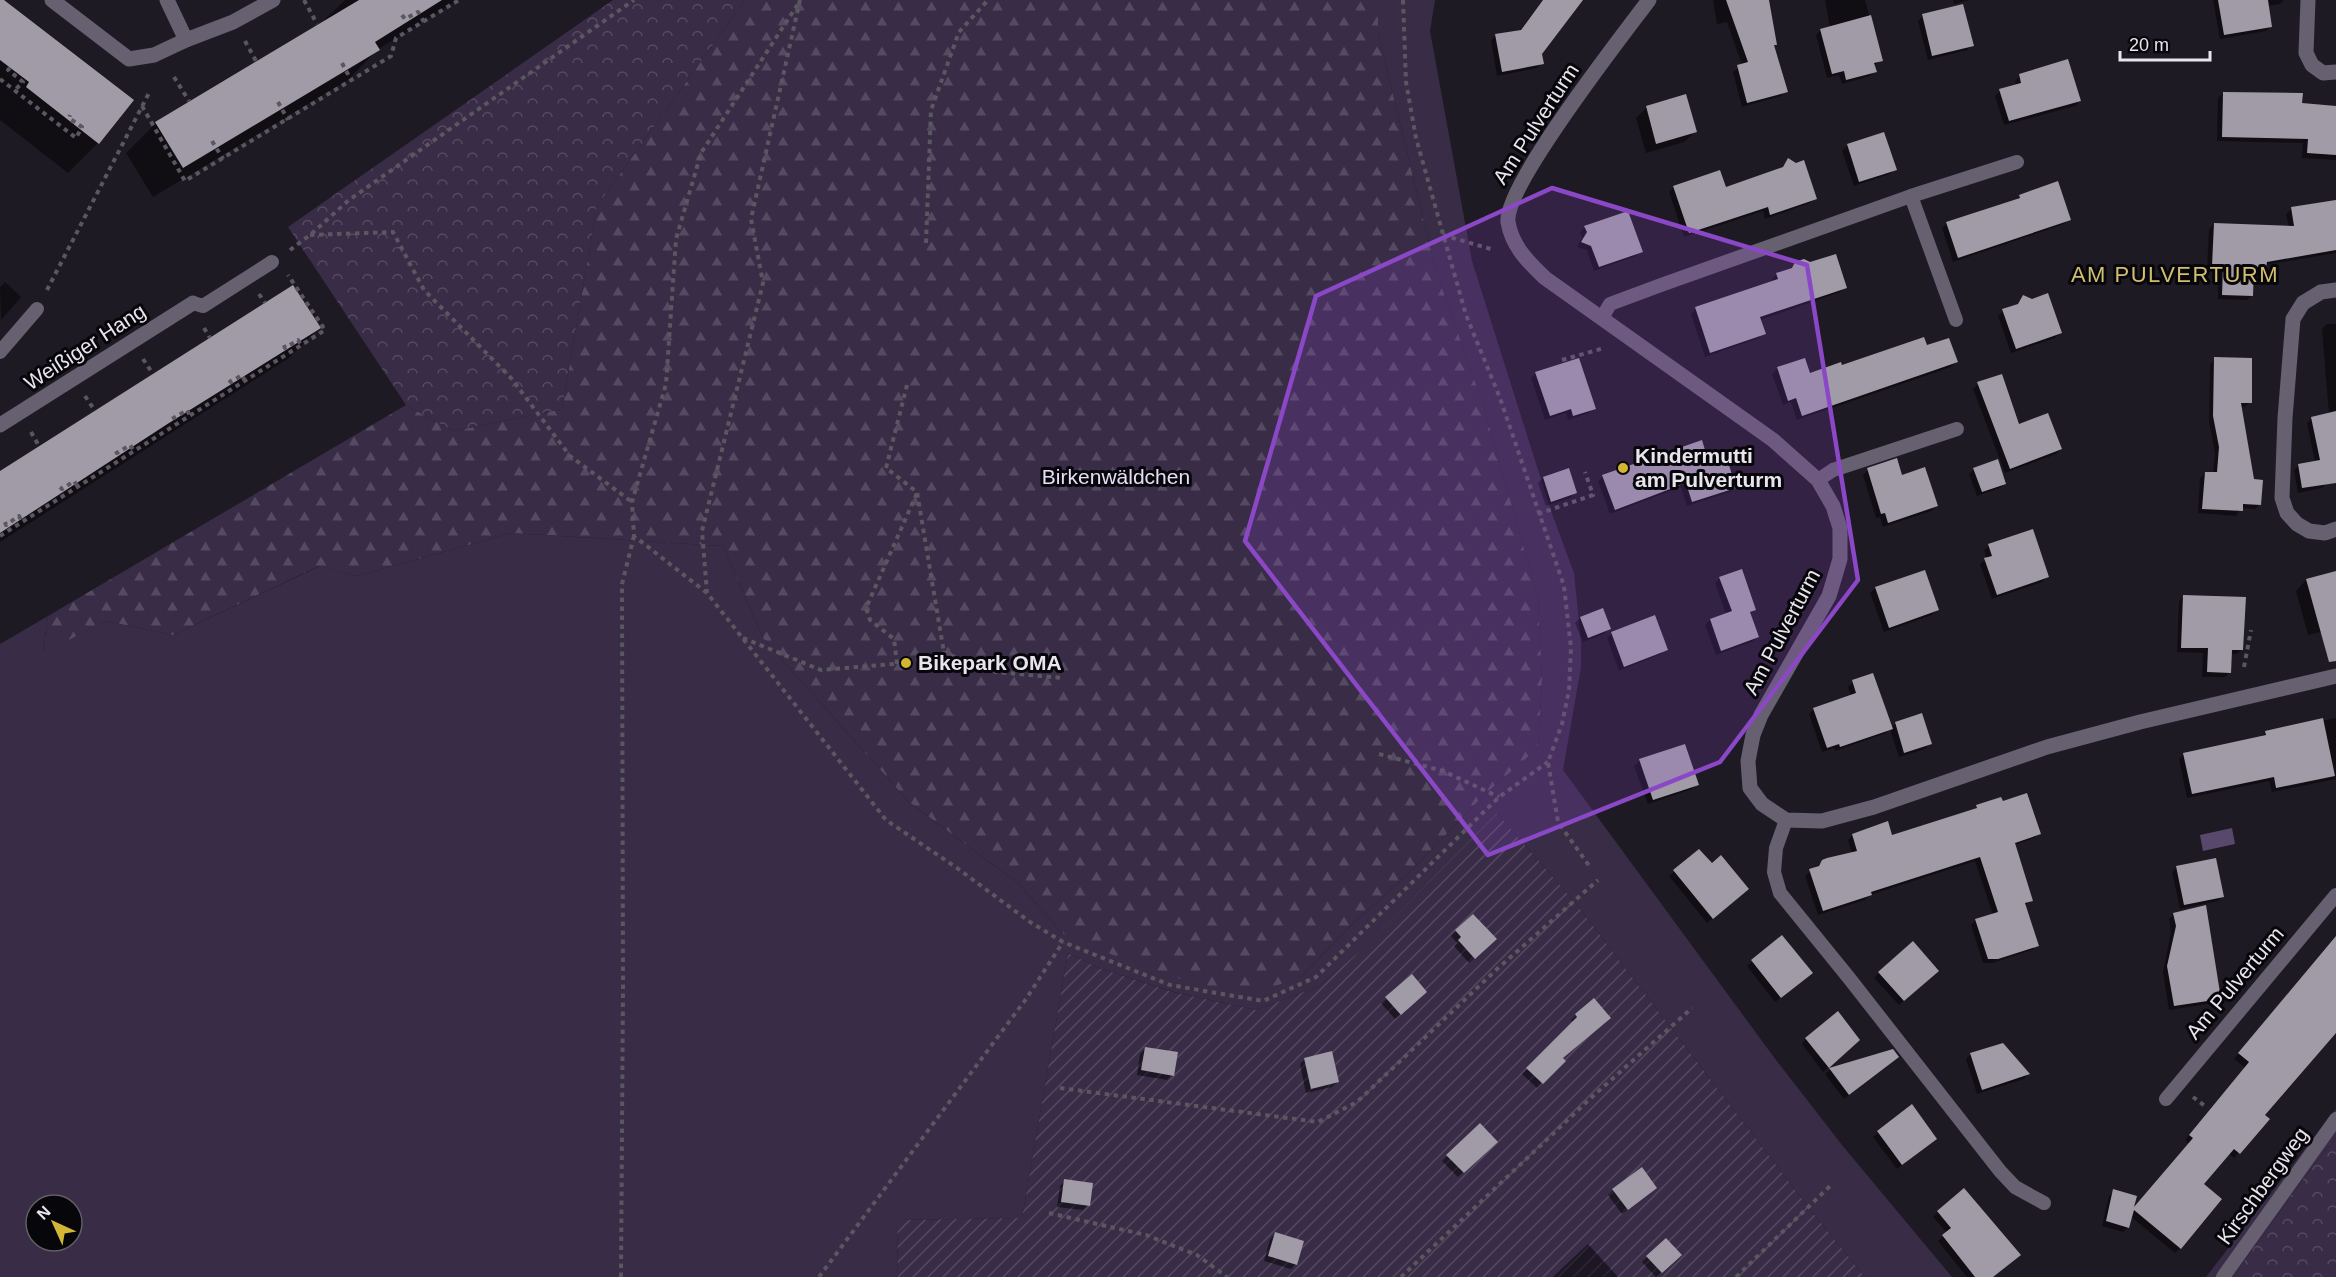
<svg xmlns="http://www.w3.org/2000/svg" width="2336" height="1277" font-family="Helvetica,sans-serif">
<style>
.grass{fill:#382c46;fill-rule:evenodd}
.forest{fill:url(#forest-firs)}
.park{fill:url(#park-crowns)}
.garden{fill:url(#garden-furrows)}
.water{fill:#58486b}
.shadow{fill:#0007}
.building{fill:#a19ba8}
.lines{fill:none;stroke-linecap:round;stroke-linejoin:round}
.path{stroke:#5b5760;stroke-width:4;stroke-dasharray:4.5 4.5;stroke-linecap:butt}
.service{stroke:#676070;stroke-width:14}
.minor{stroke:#676070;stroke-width:15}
.marked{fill:#8b48c6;fill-opacity:0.2;stroke:#8b48c6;stroke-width:4.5;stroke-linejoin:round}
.poi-dot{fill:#d4b635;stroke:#07060a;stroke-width:2}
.labels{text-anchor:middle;stroke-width:6;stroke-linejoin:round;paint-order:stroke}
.street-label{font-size:21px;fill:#e8e5ec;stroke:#07060a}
.poi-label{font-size:21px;font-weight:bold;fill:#e8e5ec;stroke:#07060a;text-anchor:start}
.park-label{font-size:21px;fill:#e7dcf6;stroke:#07060a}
.neighbourhood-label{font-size:22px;letter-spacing:1.5px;fill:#d2be71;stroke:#07060a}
</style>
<defs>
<pattern id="forest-firs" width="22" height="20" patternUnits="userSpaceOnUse" patternTransform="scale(1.5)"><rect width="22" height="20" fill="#382c46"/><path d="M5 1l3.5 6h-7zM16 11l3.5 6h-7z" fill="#554a61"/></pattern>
<pattern id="park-crowns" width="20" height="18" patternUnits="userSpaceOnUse" patternTransform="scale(1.5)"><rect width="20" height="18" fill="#382c46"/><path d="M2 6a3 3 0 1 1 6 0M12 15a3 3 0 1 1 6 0" fill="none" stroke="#554a61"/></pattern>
<pattern id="garden-furrows" width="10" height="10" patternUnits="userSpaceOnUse" patternTransform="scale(1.5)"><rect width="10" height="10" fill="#382c46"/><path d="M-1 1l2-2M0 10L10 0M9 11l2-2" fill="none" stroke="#554a61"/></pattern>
</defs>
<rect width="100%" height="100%" fill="#1e1a24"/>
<!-- grass -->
<g class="grass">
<path d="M 1378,0 L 1435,0 L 1430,31 L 1472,261 L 1551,511 L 1574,573 L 1581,642 L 1581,667 L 1563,770 L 1776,1060 L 1842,1145 L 1952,1277 L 1865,1277 L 1809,1208 L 1574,901 L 1497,813 L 1359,952 L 1319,986 L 1256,1010 L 1174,992 L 1099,968 L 1068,953 L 1022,1218 L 897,1220 L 898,1277 L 0,1277 L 0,644 L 48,616 L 43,652 L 106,621 L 173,635 L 320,566 L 356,576 L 512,533 L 723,546 L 763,638 L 909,802 L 1019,884 L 1062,933 L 1300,978 L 1348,928 L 1410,872 L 1483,796 L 1538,748 L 1542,678 L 1538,598 L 1483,404 L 1436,271 L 1378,33 ZM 36,1205 L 72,1205 L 72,1241 L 36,1241 Z"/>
<polygon points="2336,1109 2336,1138 2301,1182 2233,1277 2206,1277"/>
</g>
<!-- forest -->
<polygon class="forest" points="745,0 1378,0 1378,33 1436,271 1483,404 1538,598 1542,678 1538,748 1483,796 1410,872 1348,928 1300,978 1250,994 1200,984 1150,971 1062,933 1019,884 909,802 763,638 723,546 512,533 356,576 319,566 173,635 106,621 43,653 48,616 406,405 453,431 562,409 597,206"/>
<!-- park -->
<g class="park">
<polygon points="613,0 745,0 597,206 562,409 453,431 406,405 288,227"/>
<polygon points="2336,1138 2336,1277 2233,1277 2301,1182"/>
</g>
<!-- garden -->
<polygon class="garden" points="1497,813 1574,901 1809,1208 1865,1277 898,1277 897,1220 1022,1218 1068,953 1099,968 1173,992 1256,1010 1319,986 1359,952"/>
<!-- water -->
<polygon class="water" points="2232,828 2235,844 2203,851 2200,835"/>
<!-- shadow -->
<g class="shadow">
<polygon points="0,0 132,100 98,143 68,173 0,120"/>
<polygon points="345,0 458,0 377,50 348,80 153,197 126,153 156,123 319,25"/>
<polygon points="1543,0 1582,0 1540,53 1542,63 1537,68 1497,76 1491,40 1496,35 1520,30"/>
<polygon points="1713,0 1767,0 1775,44 1773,46 1786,91 1781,96 1742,107 1733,72 1742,65 1727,22 1717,24"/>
<polygon points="1825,0 1865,0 1881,60 1874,66 1875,71 1870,76 1842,84 1839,75 1827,78 1816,35 1821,30 1830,28"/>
<polygon points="1953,0 1970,0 1954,4"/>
<polygon points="2213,0 2284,0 2280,4 2267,6 2271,26 2266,31 2220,39"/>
<polygon points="1923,16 1972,45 1967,50 1928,60 1918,21"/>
<polygon points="2020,76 2080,101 2075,106 2004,125 1995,96 2000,91 2016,86 2015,81"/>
<polygon points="2223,93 2301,105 2336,107 2336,160 2302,158 2303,143 2217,141 2218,98"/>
<polygon points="1647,107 1695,132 1684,142 1646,153 1636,118"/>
<polygon points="1883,134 1895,169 1890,174 1854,186 1842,151 1847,146"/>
<polygon points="1788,160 1815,198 1810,203 1765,219 1763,211 1684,237 1669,192 1674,187 1725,189 1781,170"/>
<polygon points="2020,196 2069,219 2064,224 1953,262 1942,228 1947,223 2015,201"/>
<polygon points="2336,201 2336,253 2265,265 2260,272 2253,272 2252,295 2247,300 2218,299 2218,271 2207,270 2209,229 2214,224 2289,227 2286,214 2291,209"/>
<polygon points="1585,227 1641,251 1636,256 1594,271 1587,250 1577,247 1582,238 1580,232"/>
<polygon points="1777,274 1845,287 1840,292 1760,320 1764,333 1759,338 1705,357 1691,314 1696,309 1773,283 1772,279"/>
<polygon points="5,282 21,297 1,320 0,287"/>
<polygon points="2024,297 2032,300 2060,333 2055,338 2011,353 1998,316 2003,311 2016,306"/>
<polygon points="2327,324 2336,324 2336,457 2327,483 2322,488 2298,493 2294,470 2299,465 2315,462 2307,423 2312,418 2329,414 2322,329"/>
<polygon points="319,328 289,358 0,542 0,472"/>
<polygon points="1926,347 1956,362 1951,367 1797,420 1791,402 1783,405 1772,374 1777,369 1804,360 1809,375"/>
<polygon points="2215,359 2250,402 2245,407 2240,407 2253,481 2260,504 2255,509 2241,508 2236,516 2198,513 2200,478 2205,473 2213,474 2215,453 2209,422 2210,364"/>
<polygon points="1536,373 1594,408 1589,413 1568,420 1566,413 1545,420 1531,378"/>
<polygon points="1978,384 2018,426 2061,449 2056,454 2005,473 1973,389"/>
<polygon points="1706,459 1735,487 1730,492 1687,506 1681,487 1610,514 1598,481 1603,477"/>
<polygon points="1974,469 2005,483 2000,488 1977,496 1969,474"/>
<polygon points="1568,470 1575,493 1570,498 1546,506 1538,483 1543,478"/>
<polygon points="1868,470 1901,477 1936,506 1931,511 1883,527 1880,517 1876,518 1863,475"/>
<polygon points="1989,546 2047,577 2042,582 1992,599 1980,564 1987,559 1984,550"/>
<polygon points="2336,572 2336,628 2308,635 2296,591 2306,580"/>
<polygon points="1720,578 1755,609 1750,614 1757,637 1752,642 1716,655 1705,625 1710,620 1726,614 1715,583"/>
<polygon points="1875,588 1937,610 1932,615 1884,632 1870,593"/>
<polygon points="2184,596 2242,649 2237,654 2231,654 2230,672 2225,677 2202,677 2203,653 2177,652 2179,601"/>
<polygon points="1580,618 1609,629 1604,634 1583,642 1575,623"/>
<polygon points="1612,633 1666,649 1661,654 1619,671 1607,638"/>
<polygon points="1853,682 1891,728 1895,724 1921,715 1930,744 1925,749 1899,757 1890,729 1886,733 1835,751 1834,748 1822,752 1809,714 1814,709 1851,696 1848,687"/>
<polygon points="2336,718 2336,779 2272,792 2269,781 2187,798 2179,759 2184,754 2261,737 2266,732"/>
<polygon points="1684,746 1697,784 1692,789 1648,804 1634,766 1639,761"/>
<polygon points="1977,807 2039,833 2034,838 2014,845 2031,900 2025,906 2037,945 2032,950 1992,963 1983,963 1971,925 1976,920 1993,915 1975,861 1870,895 1865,900 1818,915 1805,876 1823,861 1852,853 1848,840 1853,835 1891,837 1974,810"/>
<polygon points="1699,851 1742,893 1707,923 1669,876"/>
<polygon points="2177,867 2223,896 2218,901 2180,909 2172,872"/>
<polygon points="2174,914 2219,998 2214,1003 2169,1010 2163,972 2171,932 2169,919"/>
<polygon points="1473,916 1495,939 1469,963 1454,946 1457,943 1451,936"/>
<polygon points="1782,937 1806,978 1775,1002 1747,966"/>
<polygon points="2336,945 2336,1014 2263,1116 2267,1119 2234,1158 2228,1153 2202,1184 2220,1199 2180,1248 2175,1253 2130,1216 2128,1227 2123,1232 2102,1226 2109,1196 2114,1191 2132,1212 2189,1144 2185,1140 2245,1068 2234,1059 2328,947"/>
<polygon points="1879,973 1932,976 1899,1005 1874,978"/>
<polygon points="1421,997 1395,1019 1381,1003 1386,998"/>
<polygon points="1594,1000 1561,1058 1564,1061 1537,1088 1522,1074 1573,1023 1571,1020"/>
<polygon points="1806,1039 1853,1045 1823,1072 1802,1044"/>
<polygon points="1145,1049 1172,1075 1167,1080 1137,1075 1140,1054"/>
<polygon points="1893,1051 1892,1062 1844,1099 1825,1074 1830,1070"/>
<polygon points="1971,1054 2028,1074 2024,1079 1977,1094 1966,1059"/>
<polygon points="1305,1059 1337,1082 1332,1087 1306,1093 1300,1064"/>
<polygon points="1911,1107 1930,1143 1897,1169 1873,1137"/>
<polygon points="1480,1125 1496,1142 1458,1177 1442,1161"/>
<polygon points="1065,1181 1088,1205 1083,1210 1057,1207 1060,1186"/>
<polygon points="1613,1190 1650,1193 1622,1214 1608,1195"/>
<polygon points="1938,1212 1992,1277 1967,1277 1938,1241 1947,1233 1933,1217"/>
<polygon points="1275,1234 1296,1264 1291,1269 1264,1261 1270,1239"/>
<polygon points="1588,1244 1618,1277 1553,1277"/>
<polygon points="1680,1255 1656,1277 1642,1262 1647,1257"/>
</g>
<!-- building -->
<g class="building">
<polygon points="0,0 4,0 134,100 99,144 26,87 29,82 0,60"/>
<polygon points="359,0 442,0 375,42 380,50 183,168 155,122"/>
<polygon points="1543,0 1583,0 1542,54 1544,64 1502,72 1495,34 1521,30"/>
<polygon points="1726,0 1769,0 1777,45 1774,45 1788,92 1747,103 1737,65 1748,62"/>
<polygon points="2218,0 2268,0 2272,27 2224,35"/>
<polygon points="1963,4 1974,46 1932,56 1922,14"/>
<polygon points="1871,15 1883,61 1874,63 1877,72 1846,80 1844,71 1832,74 1820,29"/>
<polygon points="2068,59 2081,101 2009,121 1999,89 2021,83 2019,74"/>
<polygon points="2223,92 2303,93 2302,103 2336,106 2336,155 2307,153 2308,139 2222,137"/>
<polygon points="1686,94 1697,132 1656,144 1646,106"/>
<polygon points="1884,132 1897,170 1859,182 1847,144"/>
<polygon points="1788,158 1796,163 1804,160 1817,199 1770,215 1768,207 1689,233 1673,186 1720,170 1726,187 1783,167"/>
<polygon points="2058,181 2071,220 1958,258 1946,222 2020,198 2019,195"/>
<polygon points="2336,200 2336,250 2267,262 2266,268 2254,267 2253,296 2222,295 2223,266 2212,266 2214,223 2294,226 2291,207"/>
<polygon points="1628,211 1643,252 1599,267 1591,246 1581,242 1587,232 1584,226"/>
<polygon points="1836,254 1847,288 1760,317 1766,334 1710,353 1695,307 1778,279 1776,273 1792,268 1795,262 1804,259 1810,262"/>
<polygon points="293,285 321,328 169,423 0,533 0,471"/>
<polygon points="2048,293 2062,333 2016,349 2002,309 2018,304 2023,295 2032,299"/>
<polygon points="1924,337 1927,345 1949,338 1958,362 1802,416 1796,398 1788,401 1777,367 1805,358 1810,373 1841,362 1842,365"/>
<polygon points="2214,357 2252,358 2252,403 2241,403 2254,479 2263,480 2261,505 2243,504 2243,511 2202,509 2205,472 2217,472 2219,447 2213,416"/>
<polygon points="1579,358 1596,409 1573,416 1571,409 1550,416 1535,372"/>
<polygon points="2002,374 2019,424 2048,413 2062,449 2010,469 1977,382"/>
<polygon points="2336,411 2336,483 2302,488 2298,464 2320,460 2311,417"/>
<polygon points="1702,440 1707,457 1725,452 1736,488 1692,502 1686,483 1615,510 1602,475"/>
<polygon points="1897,458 1902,475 1925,467 1938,506 1888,523 1885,513 1881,514 1867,468"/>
<polygon points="1998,459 2006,484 1982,492 1973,468"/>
<polygon points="1569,468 1577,493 1551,502 1543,477"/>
<polygon points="2033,529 2049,577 1997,595 1984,558 1992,556 1988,544"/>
<polygon points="1742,569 1756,610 1750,612 1759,637 1721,651 1710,619 1732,611 1719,577"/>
<polygon points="1925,570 1939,610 1889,628 1875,587"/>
<polygon points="2336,571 2336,661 2329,662 2306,579"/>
<polygon points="2183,595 2246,597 2243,650 2232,650 2231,673 2207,672 2208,648 2181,648"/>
<polygon points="1603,608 1611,629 1588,638 1580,617"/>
<polygon points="1655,615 1668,650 1624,667 1611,632"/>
<polygon points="1873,673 1893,729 1840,747 1839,744 1827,748 1813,708 1856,693 1852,680"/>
<polygon points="1922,713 1932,744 1904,753 1895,722"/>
<polygon points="2323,718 2335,776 2276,788 2274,777 2192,794 2183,753 2266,735 2265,731"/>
<polygon points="1685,744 1699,785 1653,800 1639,759"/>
<polygon points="2027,793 2041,834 2015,843 2033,901 2025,903 2039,946 1998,959 1988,959 1975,919 1998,912 1980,857 1871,892 1872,895 1823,911 1809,869 1819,866 1822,860 1827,858 1857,851 1852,834 1888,821 1892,835 1977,808 1976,805 2001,797 2003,801"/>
<polygon points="1699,849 1712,863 1721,855 1749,889 1713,919 1673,870"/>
<polygon points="2216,858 2224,897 2184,905 2176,866"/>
<polygon points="2206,905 2221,999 2174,1006 2167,966 2176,926 2173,913"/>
<polygon points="1473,914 1497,939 1475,959 1458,940 1461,937 1455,930"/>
<polygon points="1782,935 1813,973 1781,998 1751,960"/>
<polygon points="2336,936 2336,1033 2265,1115 2270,1119 2240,1154 2234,1149 2204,1184 2222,1199 2181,1249 2134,1210 2129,1228 2106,1221 2113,1189 2137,1196 2134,1207 2193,1138 2189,1135 2249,1062 2238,1053"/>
<polygon points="1913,941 1939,971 1904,1001 1878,972"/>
<polygon points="1412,974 1427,992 1401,1015 1385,997"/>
<polygon points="1594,998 1611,1018 1563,1058 1566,1061 1543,1084 1526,1068 1577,1017 1575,1014"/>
<polygon points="1838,1011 1860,1040 1829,1068 1805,1038"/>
<polygon points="2003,1043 2030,1074 1982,1090 1970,1053"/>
<polygon points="1145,1047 1178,1052 1174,1076 1141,1070"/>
<polygon points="1893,1049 1899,1057 1849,1095 1829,1068"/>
<polygon points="1332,1051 1339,1082 1311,1089 1304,1058"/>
<polygon points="1912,1104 1937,1139 1902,1165 1877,1131"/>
<polygon points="1480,1123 1498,1142 1464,1173 1446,1155"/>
<polygon points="1642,1167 1657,1188 1628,1210 1612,1189"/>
<polygon points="1064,1179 1093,1183 1090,1206 1061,1202"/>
<polygon points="1964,1188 2021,1255 1993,1277 1975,1277 1942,1235 1951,1228 1937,1211"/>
<polygon points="1275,1232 1304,1241 1297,1265 1268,1256"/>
<polygon points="1666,1238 1682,1255 1662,1273 1646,1256"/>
</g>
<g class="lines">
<!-- path -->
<g class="path">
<polyline points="304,0 317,24"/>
<polyline points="800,0 751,219 763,283 702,531 707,593 886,820 957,868 1030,922 1063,942 1170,985 1263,1001 1316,977 1499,797 1548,762"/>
<polyline points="1403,0 1406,82 1416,138 1443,234 1466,315 1500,398 1564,586 1571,648 1569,690 1562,724 1548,762 1558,822 1590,867"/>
<polyline points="402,15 405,19 418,12 424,22"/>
<polyline points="245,41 256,61"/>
<polyline points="342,63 351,80"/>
<polyline points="10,68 8,70 23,82 15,90"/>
<polyline points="174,77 189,101"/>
<polyline points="0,79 76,138 82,127 69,118 70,115"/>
<polyline points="278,102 288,120"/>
<polyline points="142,106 185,181 391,56 396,38 459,0"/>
<polyline points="212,141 223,159"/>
<polyline points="310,235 393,232 424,290 511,378 570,456 632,502"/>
<polyline points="1443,235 1494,250"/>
<polyline points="926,243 931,110 959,32 988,0"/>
<polyline points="290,250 310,235 349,200 634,0"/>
<polyline points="47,290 149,93"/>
<polyline points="259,294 265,303"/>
<polyline points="204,328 210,338"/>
<polyline points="284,345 285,348 298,340 301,345"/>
<polyline points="143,359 153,374"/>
<polyline points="1562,360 1604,348"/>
<polyline points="229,380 231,382 242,375 245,381"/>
<polyline points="907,385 886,468 917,492 944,653"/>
<polyline points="85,396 95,411"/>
<polyline points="173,416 174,418 187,410 190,416"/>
<polyline points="31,432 39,446"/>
<polyline points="116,451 117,453 130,445 134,451"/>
<polyline points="60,487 62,489 74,481 78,487"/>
<polyline points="1538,514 1593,495 1585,472"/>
<polyline points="5,522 6,525 19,516 22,522"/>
<polyline points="0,536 325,330 288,275"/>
<polyline points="707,593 634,536 632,502 666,384 676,239 701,153 798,4"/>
<polyline points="743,638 821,670 906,663 944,653 996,672 1063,678"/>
<polyline points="897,664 894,639 870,620 866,608 917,493"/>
<polyline points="2244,667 2251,630"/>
<polyline points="1379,754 1443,771 1499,797"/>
<polyline points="1060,1088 1318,1122 1357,1102 1496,970 1598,880"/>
<polyline points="2193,1097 2205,1106"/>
<polyline points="1049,1213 1146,1235 1197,1255 1227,1277"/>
<polyline points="621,1277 623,986 622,584 634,536"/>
<polyline points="819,1277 1026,999 1063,942"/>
<polyline points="1401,1277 1593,1096 1692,1008"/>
<polyline points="1736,1277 1831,1185"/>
</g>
<!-- service -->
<g class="service">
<polyline points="1911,196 1956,320"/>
<polyline points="193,303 203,306 272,262"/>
<polyline points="1602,318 1610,304 1661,285 1911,196 2017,162"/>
<polyline points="0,352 37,309"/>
<polyline points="1818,480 1833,470 1957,429"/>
<polyline points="1786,820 1776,848 1774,872 1780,893 1849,978 2000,1171 2015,1187 2044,1203"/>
<polyline points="2166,1099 2336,895"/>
<polyline points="2223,1277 2336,1119"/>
</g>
<!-- minor -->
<g class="minor">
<polyline points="52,0 129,59 154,55 186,40 233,22 273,0"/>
<polyline points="167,0 186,40"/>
<path d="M 1649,0 C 1623,35 1504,186 1508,222 C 1512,246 1528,262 1545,278 L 1773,440 L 1818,480 L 1833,506 L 1840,528 L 1840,559 L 1829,596 L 1761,715 L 1753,735 L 1748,761 L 1750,788 L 1762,804 L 1786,820 L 1822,821 L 1874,807 L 2047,747 L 2140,722 L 2336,676"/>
<polyline points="2308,0 2306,53 2312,65 2323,73 2336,72"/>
<polyline points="2336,290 2321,292 2303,303 2293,319 2285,418 2282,498 2287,513 2297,524 2309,531 2325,533 2336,529"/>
<polyline points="0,425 193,303"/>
</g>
</g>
<!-- marked area -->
<path class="marked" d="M 1552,188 L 1807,265 L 1858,580 L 1720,762 L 1488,855 L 1245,541 L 1316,296 Z"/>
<!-- markers -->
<g class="poi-dot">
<circle cx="1623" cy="468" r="6"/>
<circle cx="906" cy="663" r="6"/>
</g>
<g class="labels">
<!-- street labels -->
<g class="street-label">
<text transform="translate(1536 124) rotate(-57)" y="7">Am Pulverturm</text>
<text transform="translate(85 347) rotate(-33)" y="7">Weißiger Hang</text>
<text transform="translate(1782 632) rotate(-62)" y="7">Am Pulverturm</text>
<text transform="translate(2235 983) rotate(-50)" y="7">Am Pulverturm</text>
<text transform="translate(2263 1186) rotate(-54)" y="7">Kirschbergweg</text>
</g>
<!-- poi labels -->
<g class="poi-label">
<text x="1635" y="463">Kindermutti<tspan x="1635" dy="24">am Pulverturm</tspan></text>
<text x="918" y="670">Bikepark OMA</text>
</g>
<!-- park labels -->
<g class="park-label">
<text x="1116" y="484">Birkenwäldchen</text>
</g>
<!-- neighbourhood labels -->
<g class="neighbourhood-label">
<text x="2175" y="282">AM PULVERTURM</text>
</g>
</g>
<!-- north arrow -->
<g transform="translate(54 1223) rotate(315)"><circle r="28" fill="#07060a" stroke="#615f64" stroke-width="1.5"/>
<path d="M0-4.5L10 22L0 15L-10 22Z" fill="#d4b635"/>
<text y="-9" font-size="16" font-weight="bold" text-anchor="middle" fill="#e8e5ec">N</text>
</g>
<!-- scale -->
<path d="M2120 51v9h90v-9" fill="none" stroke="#e8e5ec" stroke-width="3"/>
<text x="2129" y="51" font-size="18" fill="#e8e5ec" stroke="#07060a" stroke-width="4.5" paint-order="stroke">20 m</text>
</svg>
